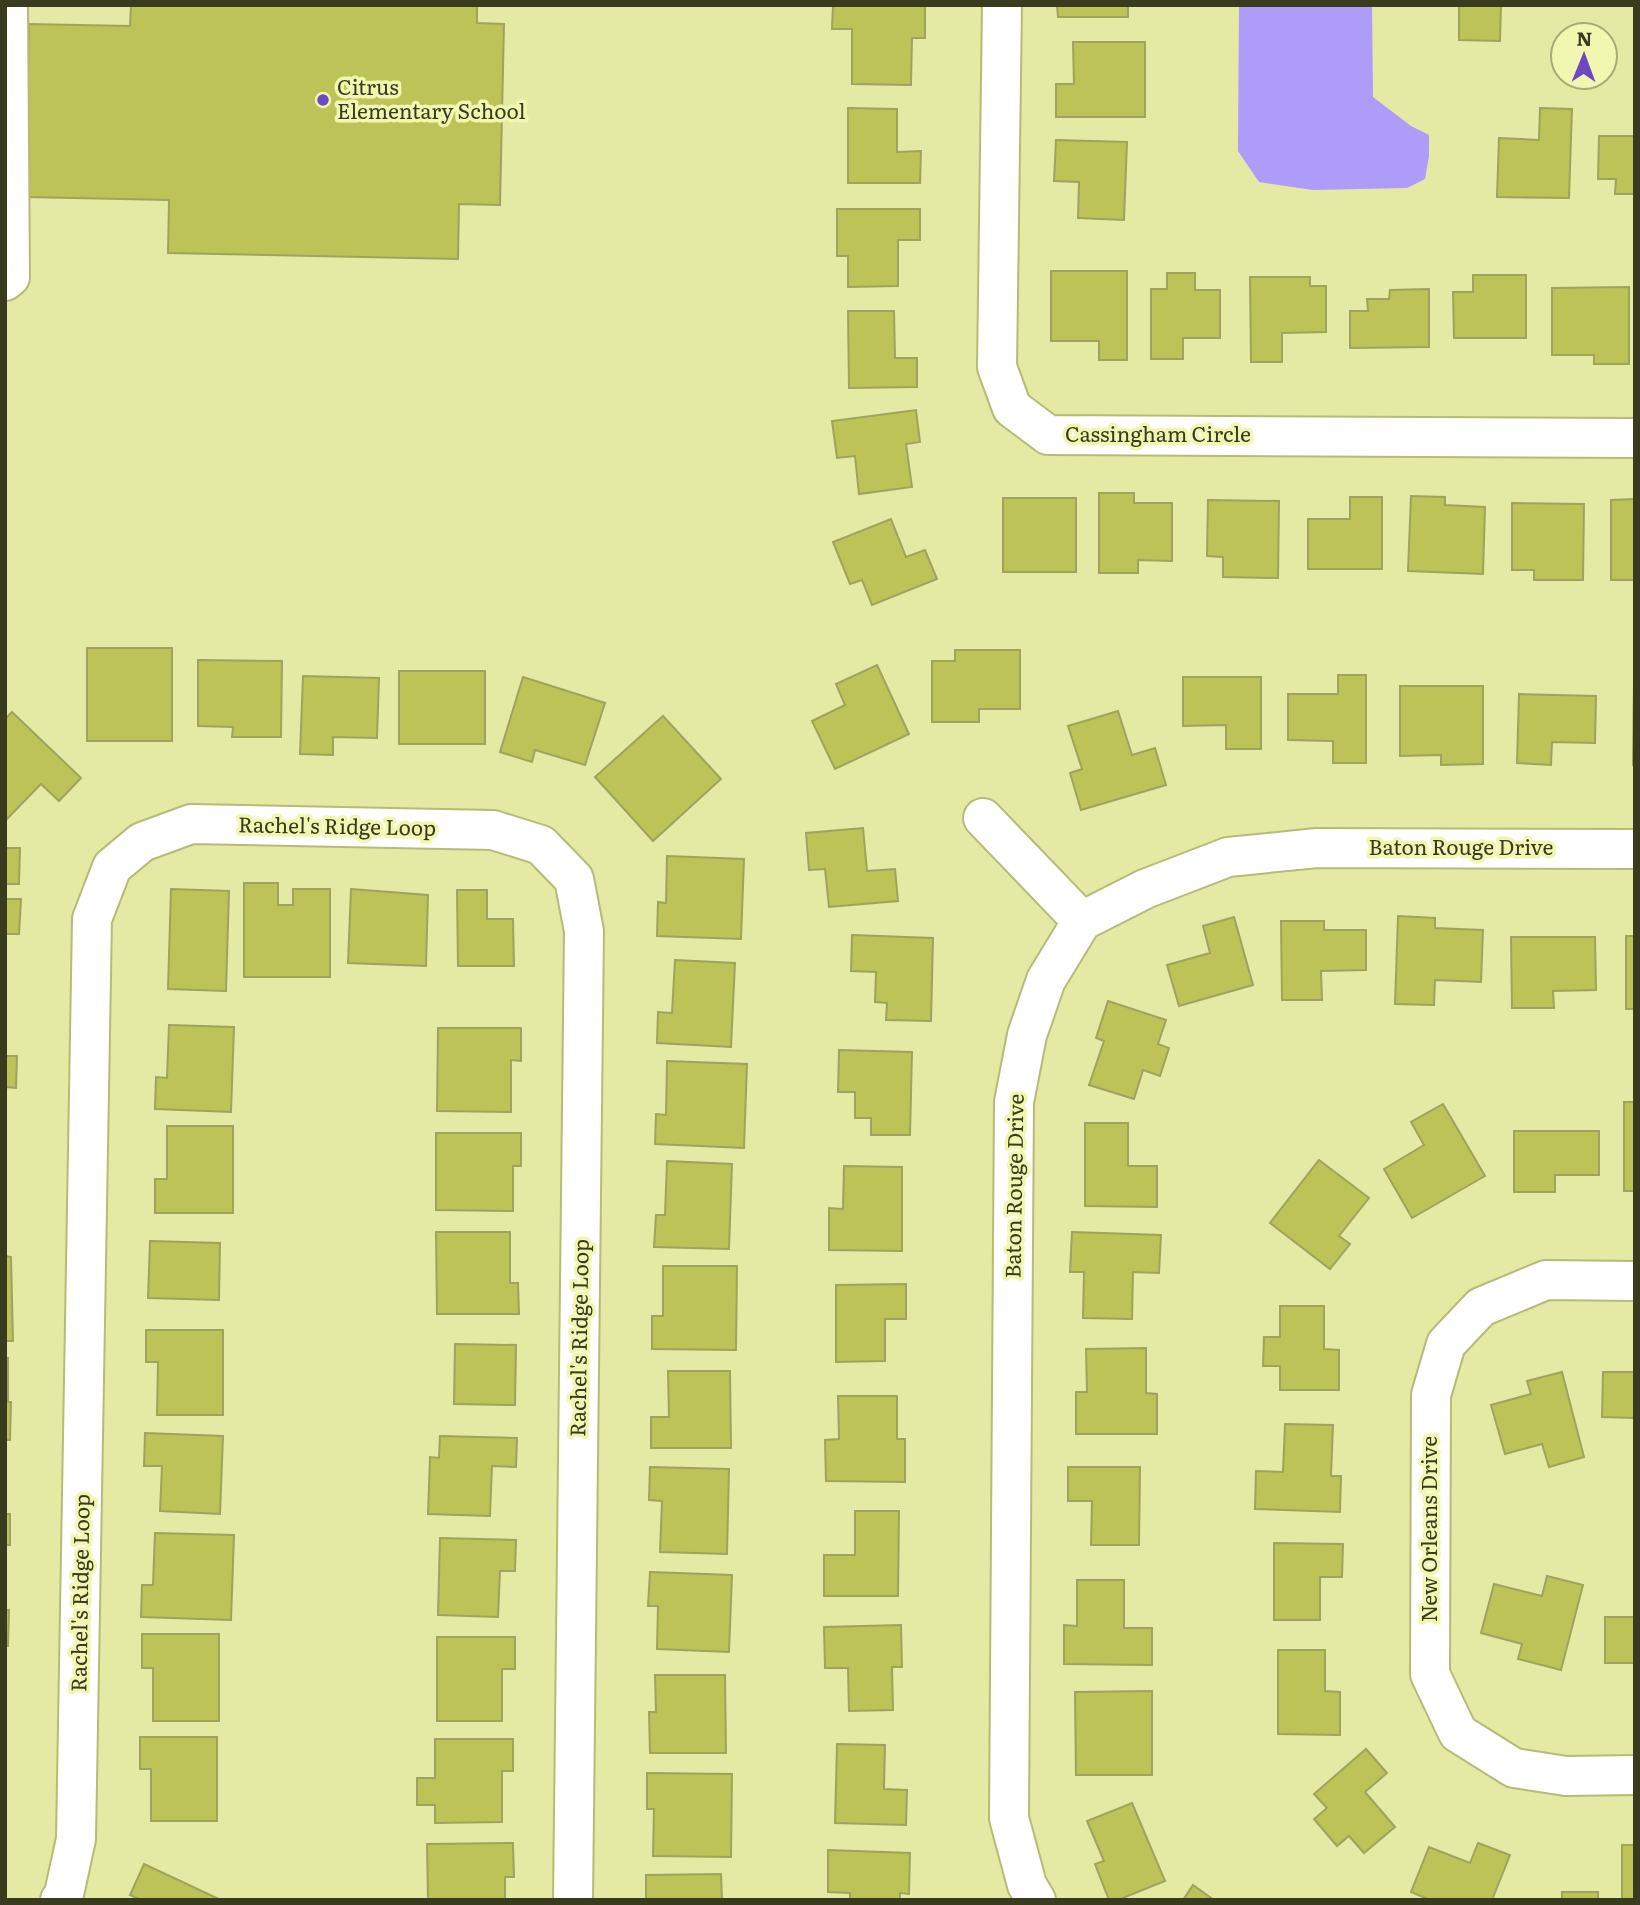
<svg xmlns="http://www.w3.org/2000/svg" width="1640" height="1905" font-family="Literata,serif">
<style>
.water{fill:#ae9cf9}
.building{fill:#bdc356;stroke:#9ea35f;stroke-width:2}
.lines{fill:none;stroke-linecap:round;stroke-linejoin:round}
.minor-casing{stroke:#b6bb77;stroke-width:42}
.minor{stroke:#fff;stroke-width:38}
.poi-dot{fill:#6c49c2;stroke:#f1f7b1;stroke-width:2.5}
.labels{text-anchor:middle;stroke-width:7;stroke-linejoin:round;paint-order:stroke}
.poi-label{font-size:21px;fill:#393b1f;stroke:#f1f7b1;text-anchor:start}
.street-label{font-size:21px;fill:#393b1f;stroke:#f1f7b1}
</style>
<rect width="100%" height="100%" fill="#e4e9a4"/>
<!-- water -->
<polygon class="water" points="1239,5 1372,5 1373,97 1411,126 1429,135 1429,156 1425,179 1407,188 1313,190 1259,182 1238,151"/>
<!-- building -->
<g class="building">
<polygon points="131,5 477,5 477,23 504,24 500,205 459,204 458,259 168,253 169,200 26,197 29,24 130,26"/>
<polygon points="833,5 925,5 925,38 912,38 911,85 852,84 852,29 832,29"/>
<polygon points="1057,5 1128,5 1128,17 1058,17"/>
<polygon points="1459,5 1501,5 1500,41 1459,40"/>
<polygon points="1073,42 1145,42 1145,117 1056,117 1056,84 1074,84"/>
<polygon points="848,108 897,109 897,152 921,151 920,183 848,183"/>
<polygon points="1540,108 1572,109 1569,198 1497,197 1499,138 1539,140"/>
<polygon points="1635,123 1635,194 1615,194 1616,179 1598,179 1599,136 1634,136"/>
<polygon points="1056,140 1127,142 1124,220 1078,218 1079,182 1054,181"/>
<polygon points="837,209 920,209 920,240 898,240 898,286 848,287 848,256 837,256"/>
<polygon points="1051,271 1127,271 1127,360 1099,360 1099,341 1051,341"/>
<polygon points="1167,273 1195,273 1195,290 1220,290 1220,338 1183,338 1183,359 1151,359 1151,289 1167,289"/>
<polygon points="1473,275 1526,275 1526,338 1454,338 1453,292 1473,292"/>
<polygon points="1250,277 1310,277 1310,286 1326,286 1326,332 1282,333 1282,362 1251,362"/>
<polygon points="1629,287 1629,364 1594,364 1594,355 1552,355 1552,288"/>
<polygon points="1429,289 1429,347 1350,348 1350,311 1368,311 1367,299 1389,299 1390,290"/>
<polygon points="848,311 894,311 895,358 917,358 917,387 849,388"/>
<polygon points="916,410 920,442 906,444 912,487 859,494 855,456 837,458 832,421"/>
<polygon points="1099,493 1134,493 1134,503 1172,503 1172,561 1138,560 1138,573 1099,573"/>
<polygon points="1411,496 1445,497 1445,505 1485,507 1483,574 1408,571"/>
<polygon points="1350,497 1382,497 1382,569 1308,569 1308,519 1350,519"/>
<rect x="1003" y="498" width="73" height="74"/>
<polygon points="1635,499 1635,580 1611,580 1611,500"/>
<polygon points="1208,500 1279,501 1278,578 1223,577 1223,557 1207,556"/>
<polygon points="1512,503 1584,504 1583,580 1534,580 1534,570 1512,570"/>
<polygon points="891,519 906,557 925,550 937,579 872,605 862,580 850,584 833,542"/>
<rect x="87" y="648" width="85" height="93"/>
<polygon points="955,650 1020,650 1020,709 979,709 979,722 932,722 932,661 955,661"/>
<polygon points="198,660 282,661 281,737 232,737 233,727 198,726"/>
<polygon points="877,665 909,734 835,769 812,721 845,705 836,684"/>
<rect x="399" y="671" width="86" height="73"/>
<polygon points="1338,675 1366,675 1366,763 1333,763 1333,741 1288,740 1288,694 1338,694"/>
<polygon points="303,676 379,678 377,738 333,737 333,755 300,754"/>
<polygon points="523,677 605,703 585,765 535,750 532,762 500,752"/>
<polygon points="1183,677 1261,677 1261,749 1226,749 1226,725 1183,726"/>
<polygon points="1634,681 1635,681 1635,765 1633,765"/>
<polygon points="1400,686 1483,686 1483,764 1441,765 1441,755 1400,756"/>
<polygon points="1519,694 1596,696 1595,743 1552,742 1551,765 1517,763"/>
<polygon points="1118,711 1132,755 1155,748 1166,785 1081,810 1070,773 1082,769 1068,726"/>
<polygon points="12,712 81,778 59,801 41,784 5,821 5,719"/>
<polygon points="663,716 721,779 653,841 595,777"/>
<polygon points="863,828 867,871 895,869 898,901 829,907 825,869 809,870 806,833"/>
<polygon points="5,848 20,848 19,884 5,884"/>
<polygon points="667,856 744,859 741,939 657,936 658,902 666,903"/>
<polygon points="244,883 278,883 278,905 293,905 293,889 330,889 330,977 244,977"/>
<polygon points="171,889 229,891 226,991 168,989"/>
<polygon points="351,889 428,895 426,966 348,963"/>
<polygon points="457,890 487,890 487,919 513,919 514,966 458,966"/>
<polygon points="5,899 21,899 19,934 5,934"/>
<polygon points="1398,916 1435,918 1435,928 1483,930 1481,982 1435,980 1434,1005 1395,1004"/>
<polygon points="1234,917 1253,985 1179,1006 1167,965 1210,953 1203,926"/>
<polygon points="1281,921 1324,921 1324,930 1366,930 1366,970 1321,971 1322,1000 1282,1000"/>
<polygon points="852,935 933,938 931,1021 886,1020 887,1003 875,1002 876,972 851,971"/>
<rect x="1626" y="936" width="9" height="73"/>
<polygon points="1511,937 1595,937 1596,990 1553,991 1554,1008 1512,1008"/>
<polygon points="675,960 735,963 731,1047 657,1043 658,1012 672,1013"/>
<polygon points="1108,1001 1166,1020 1158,1044 1169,1048 1160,1076 1143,1070 1134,1099 1089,1085 1104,1041 1096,1038"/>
<polygon points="169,1025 234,1027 231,1112 155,1109 156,1077 167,1078"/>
<polygon points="438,1028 521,1028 521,1061 511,1060 511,1112 437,1111"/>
<polygon points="839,1050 912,1052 910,1135 871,1135 871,1118 855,1118 855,1092 838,1092"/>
<polygon points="5,1056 17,1056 16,1088 5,1087"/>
<polygon points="667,1061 747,1064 744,1148 655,1144 656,1114 666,1115"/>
<rect x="1624" y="1102" width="11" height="89"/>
<polygon points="1443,1104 1485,1176 1412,1218 1384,1169 1424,1145 1411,1122"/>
<polygon points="1085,1123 1128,1123 1128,1166 1157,1166 1157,1207 1085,1206"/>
<polygon points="167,1126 233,1126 233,1213 155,1213 155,1179 167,1179"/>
<polygon points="1514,1131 1599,1131 1599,1175 1555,1175 1555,1192 1514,1192"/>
<polygon points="436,1133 521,1133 521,1166 513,1166 513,1211 436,1210"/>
<polygon points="1319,1160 1369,1198 1339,1236 1350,1244 1330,1269 1270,1223"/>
<polygon points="667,1161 732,1164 729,1249 654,1247 656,1215 665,1215"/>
<polygon points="844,1166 902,1167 902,1251 829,1250 829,1208 843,1209"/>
<polygon points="436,1232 510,1232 510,1283 518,1283 519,1314 437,1314"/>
<polygon points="1072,1232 1161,1235 1159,1273 1133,1272 1132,1319 1083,1318 1084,1272 1070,1272"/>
<polygon points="150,1241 220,1243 219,1300 148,1298"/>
<polygon points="5,1256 11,1257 13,1341 5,1341"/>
<polygon points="663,1266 737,1266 736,1350 652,1349 652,1316 663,1316"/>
<polygon points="906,1284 906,1319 885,1319 885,1361 836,1362 836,1285"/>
<polygon points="1280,1306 1324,1306 1324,1349 1339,1350 1339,1390 1280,1390 1280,1366 1263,1366 1264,1337 1280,1337"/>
<polygon points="146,1330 223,1330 223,1415 157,1415 158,1362 146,1362"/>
<polygon points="455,1344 516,1345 515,1405 454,1404"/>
<polygon points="1146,1348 1146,1393 1157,1394 1157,1434 1076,1434 1076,1392 1087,1392 1086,1349"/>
<polygon points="5,1358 8,1358 8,1402 11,1402 10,1440 5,1440"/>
<polygon points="668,1371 730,1371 731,1448 651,1448 651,1417 669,1417"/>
<polygon points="1562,1372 1584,1457 1549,1467 1542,1444 1505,1454 1491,1405 1531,1394 1527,1381"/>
<polygon points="1603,1372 1635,1372 1635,1418 1602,1417"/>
<polygon points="838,1396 897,1396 897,1439 905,1439 905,1482 826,1481 825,1440 839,1439"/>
<polygon points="1285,1424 1333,1425 1331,1476 1341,1476 1340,1512 1255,1509 1256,1471 1283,1472"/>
<polygon points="145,1433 223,1436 220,1514 160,1511 162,1466 144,1466"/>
<polygon points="440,1436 517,1438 516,1467 492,1466 490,1516 428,1514 430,1457 439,1458"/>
<polygon points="650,1467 729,1469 727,1554 660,1552 662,1501 649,1500"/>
<polygon points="1068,1467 1140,1467 1139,1545 1091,1545 1092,1501 1068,1501"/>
<polygon points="855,1511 899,1511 898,1596 824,1596 824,1555 855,1555"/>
<rect x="5" y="1514" width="5" height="31"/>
<polygon points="155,1533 234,1535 231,1620 141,1617 142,1585 153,1585"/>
<polygon points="440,1538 516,1540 515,1571 500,1571 498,1617 438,1615"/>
<polygon points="1274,1543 1343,1544 1342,1577 1320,1577 1320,1620 1274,1620"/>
<polygon points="650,1572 732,1575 729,1652 657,1649 658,1606 648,1606"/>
<polygon points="1547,1576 1583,1585 1561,1670 1518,1659 1522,1644 1481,1633 1494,1584 1542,1596"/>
<polygon points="1077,1580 1124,1580 1124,1628 1152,1628 1152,1665 1064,1664 1064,1625 1077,1626"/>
<polygon points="5,1610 9,1610 8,1646 5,1646"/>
<rect x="1605" y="1617" width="30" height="46"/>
<polygon points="901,1625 902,1667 892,1667 893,1710 849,1711 848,1668 825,1668 824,1627"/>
<polygon points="142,1634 219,1634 219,1721 153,1721 153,1668 142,1668"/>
<polygon points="437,1637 515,1637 515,1669 502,1669 502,1721 437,1721"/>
<polygon points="1278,1650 1325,1650 1325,1691 1340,1692 1340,1735 1278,1734"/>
<polygon points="655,1675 725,1675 726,1753 650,1753 649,1712 656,1712"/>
<polygon points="1152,1691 1152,1775 1076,1775 1075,1692"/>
<polygon points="140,1737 217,1737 217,1821 151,1821 151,1769 140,1769"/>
<polygon points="435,1739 513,1739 513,1771 502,1771 502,1822 435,1823 435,1805 417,1805 417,1778 435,1778"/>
<polygon points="837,1744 885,1745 884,1789 907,1790 906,1825 835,1823"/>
<polygon points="1366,1749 1387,1773 1365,1792 1395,1827 1364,1853 1349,1836 1337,1846 1314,1819 1327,1808 1314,1794"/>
<polygon points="647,1773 732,1774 731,1857 653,1856 654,1809 647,1809"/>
<polygon points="1132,1803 1165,1881 1118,1900 1109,1900 1095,1864 1104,1861 1087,1821"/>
<polygon points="513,1843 514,1877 505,1877 505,1900 428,1900 427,1844"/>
<polygon points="1478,1843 1510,1855 1492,1900 1430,1900 1411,1892 1429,1847 1470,1863"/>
<rect x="1622" y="1845" width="13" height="55"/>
<polygon points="828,1850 910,1853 909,1894 900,1893 900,1900 850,1900 850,1893 828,1892"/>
<polygon points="144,1864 219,1899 218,1900 141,1900 130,1895"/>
<polygon points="721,1874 722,1900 646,1900 646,1875"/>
<polygon points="1193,1885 1214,1900 1183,1900"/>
<rect x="1562" y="1892" width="36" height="8"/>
</g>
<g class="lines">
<!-- minor casing -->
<g class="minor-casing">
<g id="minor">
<polyline points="1002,5 997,367 1012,408 1048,435 1635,438"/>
<polyline points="5,281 10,277 8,5"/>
<polyline points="983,818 1082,921"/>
<polyline points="1635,1281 1546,1280 1481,1307 1446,1344 1431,1395 1430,1674 1458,1733 1514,1768 1566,1776 1635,1775"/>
<polyline points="60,1900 64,1894 76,1839 92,919 112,867 142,842 191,824 493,830 541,845 574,879 584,931 573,1900"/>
<polyline points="1036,1900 1027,1885 1009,1818 1014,1102 1027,1035 1046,980 1082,921 1145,889 1228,857 1317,848 1635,849"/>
</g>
</g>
<!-- minor -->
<use href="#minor" class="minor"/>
</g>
<!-- markers -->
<circle class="poi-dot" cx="323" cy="100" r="7"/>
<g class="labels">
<!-- poi labels -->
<g class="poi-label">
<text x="337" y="95">Citrus<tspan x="337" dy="24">Elementary School</tspan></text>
</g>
<!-- street labels -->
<g class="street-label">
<text x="1158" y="442">Cassingham Circle</text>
<text transform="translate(337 827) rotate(1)" y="7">Rachel's Ridge Loop</text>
<text x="1461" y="855">Baton Rouge Drive</text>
<text transform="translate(1015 1186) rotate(-89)" y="7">Baton Rouge Drive</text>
<text transform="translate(580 1338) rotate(-89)" y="7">Rachel's Ridge Loop</text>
<text transform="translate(1430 1529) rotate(-90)" y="7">New Orleans Drive</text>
<text transform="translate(81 1593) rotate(-89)" y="7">Rachel's Ridge Loop</text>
</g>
</g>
<!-- border -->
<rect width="1640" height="1905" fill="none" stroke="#393b1f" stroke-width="14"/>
<!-- north arrow -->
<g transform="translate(1584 56) rotate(1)"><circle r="33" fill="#f1f7b1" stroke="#a7ac77" stroke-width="2"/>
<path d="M0-5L12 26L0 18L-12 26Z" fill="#6c49c2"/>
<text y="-10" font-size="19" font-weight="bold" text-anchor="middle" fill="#393b1f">N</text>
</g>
</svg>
